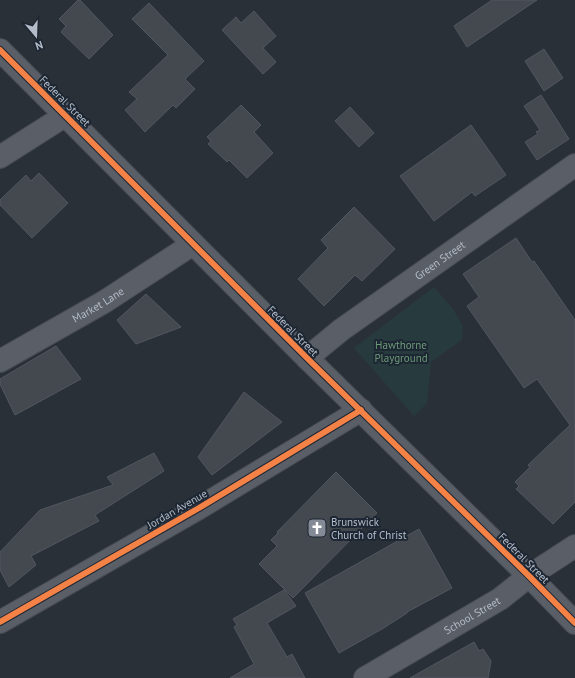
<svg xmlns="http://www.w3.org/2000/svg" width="575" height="678" font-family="'PT Sans',sans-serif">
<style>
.green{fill:#273a3e}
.building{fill:#444950;stroke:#52575f}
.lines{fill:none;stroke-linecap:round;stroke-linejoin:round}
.minor-casing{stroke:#484c53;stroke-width:24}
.minor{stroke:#5a5e66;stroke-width:22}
.cycleway-casing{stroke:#1d2633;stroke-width:8}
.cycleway{stroke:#f48246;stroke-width:6}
.labels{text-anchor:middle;stroke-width:4;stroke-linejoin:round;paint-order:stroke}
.street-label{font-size:11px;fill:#b4bcc9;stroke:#1d2633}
.park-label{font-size:11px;fill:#6b9a76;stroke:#1d2633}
.poi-label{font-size:11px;fill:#b4bcc9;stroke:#1d2633;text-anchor:start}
</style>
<rect width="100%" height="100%" fill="#2a3038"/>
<!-- green -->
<polygon class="green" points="434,287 453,309 463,326 462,340 431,362 427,403 414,416 354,348"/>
<!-- building -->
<g class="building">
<polygon points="78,0 80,0 113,35 89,59 61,32 66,26 59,19"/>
<polygon points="492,0 537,0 467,47 454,26"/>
<polygon points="149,3 204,61 185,79 195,89 176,108 173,105 145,132 125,110 137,99 129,92 168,55 132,19"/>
<polygon points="254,11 276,36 263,48 276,62 263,74 222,30 236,17 241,23"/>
<polygon points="544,49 563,78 544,91 525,61"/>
<polygon points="541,95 569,139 537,160 525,142 538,134 536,132 540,130 524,106"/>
<polygon points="241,105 261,125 254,132 273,153 247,178 229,160 227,162 208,144 211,141 207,137"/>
<polygon points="350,107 374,133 359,147 335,121"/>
<polygon points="471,125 506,175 475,196 472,192 434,221 400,176"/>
<polygon points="39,173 68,203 32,238 0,205 0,200 26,175 31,181"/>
<polygon points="354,207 395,249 362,281 355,275 324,306 298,279 328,248 321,240"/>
<polygon points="516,238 532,262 534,261 575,320 575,502 553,524 516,489 519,486 515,482 530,467 528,465 570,425 537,379 524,388 467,306 479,297 463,274"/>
<polygon points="146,294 181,327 136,344 117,320"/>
<polygon points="56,346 81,379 15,415 0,384 0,379"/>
<polygon points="244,392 282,422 212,475 198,457"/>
<polygon points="154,453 164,471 95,515 99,521 31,556 36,565 9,587 0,570 0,552 40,510 113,485 107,477"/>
<polygon points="336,472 377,513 293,598 259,564 277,546 271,540 278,533 277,532"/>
<polygon points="419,529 452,588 407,612 407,613 382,629 339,653 305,593"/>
<polygon points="284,590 296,606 267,623 287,657 292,654 305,678 230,678 254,664 234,627 237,625 233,619"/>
<polygon points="474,642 479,651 483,649 491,661 488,678 410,678"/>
</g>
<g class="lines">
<!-- minor casing -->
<g class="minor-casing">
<g id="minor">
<polyline points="0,50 307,358 529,576 575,623"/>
<polyline points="0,157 66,115"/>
<path id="s1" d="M 307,358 L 341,330 L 575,165"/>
<path id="s2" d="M 0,361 L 104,302 L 193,244"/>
<polyline points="0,622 199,508 361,410"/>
<path id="s3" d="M 365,678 L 500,599 L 529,576 L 575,546"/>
</g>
</g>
<!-- minor -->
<use href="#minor" class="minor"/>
<!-- cycleway casing -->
<g class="cycleway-casing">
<g id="cycleway">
<polyline points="0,50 307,358 529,576 575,623"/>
<polyline points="0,622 199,508 361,410"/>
</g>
</g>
<!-- cycleway -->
<use href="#cycleway" class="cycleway"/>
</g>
<!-- icons -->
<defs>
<g id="church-square" transform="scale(1)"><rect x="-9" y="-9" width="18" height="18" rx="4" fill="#848b96" stroke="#1d2633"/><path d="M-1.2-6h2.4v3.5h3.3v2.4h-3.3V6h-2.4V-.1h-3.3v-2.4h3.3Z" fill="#fff"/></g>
</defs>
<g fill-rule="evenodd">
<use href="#church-square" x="317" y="528"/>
</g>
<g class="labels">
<!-- street labels -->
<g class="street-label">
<text transform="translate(65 101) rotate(45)" y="4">Federal Street</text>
<text dy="4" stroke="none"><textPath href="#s1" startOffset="165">Green Street</textPath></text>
<text dy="4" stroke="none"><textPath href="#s2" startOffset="113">Market Lane</textPath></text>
<text transform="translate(293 331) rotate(45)" y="4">Federal Street</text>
<text transform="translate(177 509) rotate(-30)" y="4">Jordan Avenue</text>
<text transform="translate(524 558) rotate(45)" y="4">Federal Street</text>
<text dy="4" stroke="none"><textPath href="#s3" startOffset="124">School Street</textPath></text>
</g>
<!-- park labels -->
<g class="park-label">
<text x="401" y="349">Hawthorne<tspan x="401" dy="13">Playground</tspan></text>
</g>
<!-- poi labels -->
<g class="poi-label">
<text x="331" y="526">Brunswick<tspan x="331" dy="13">Church of Christ</tspan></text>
</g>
</g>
<!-- north arrow -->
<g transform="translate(36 36) rotate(161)" stroke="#1d2633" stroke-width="3" paint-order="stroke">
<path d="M0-3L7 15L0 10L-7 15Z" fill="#b4bcc9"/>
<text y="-6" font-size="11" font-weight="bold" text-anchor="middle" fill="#b4bcc9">N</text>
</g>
</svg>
